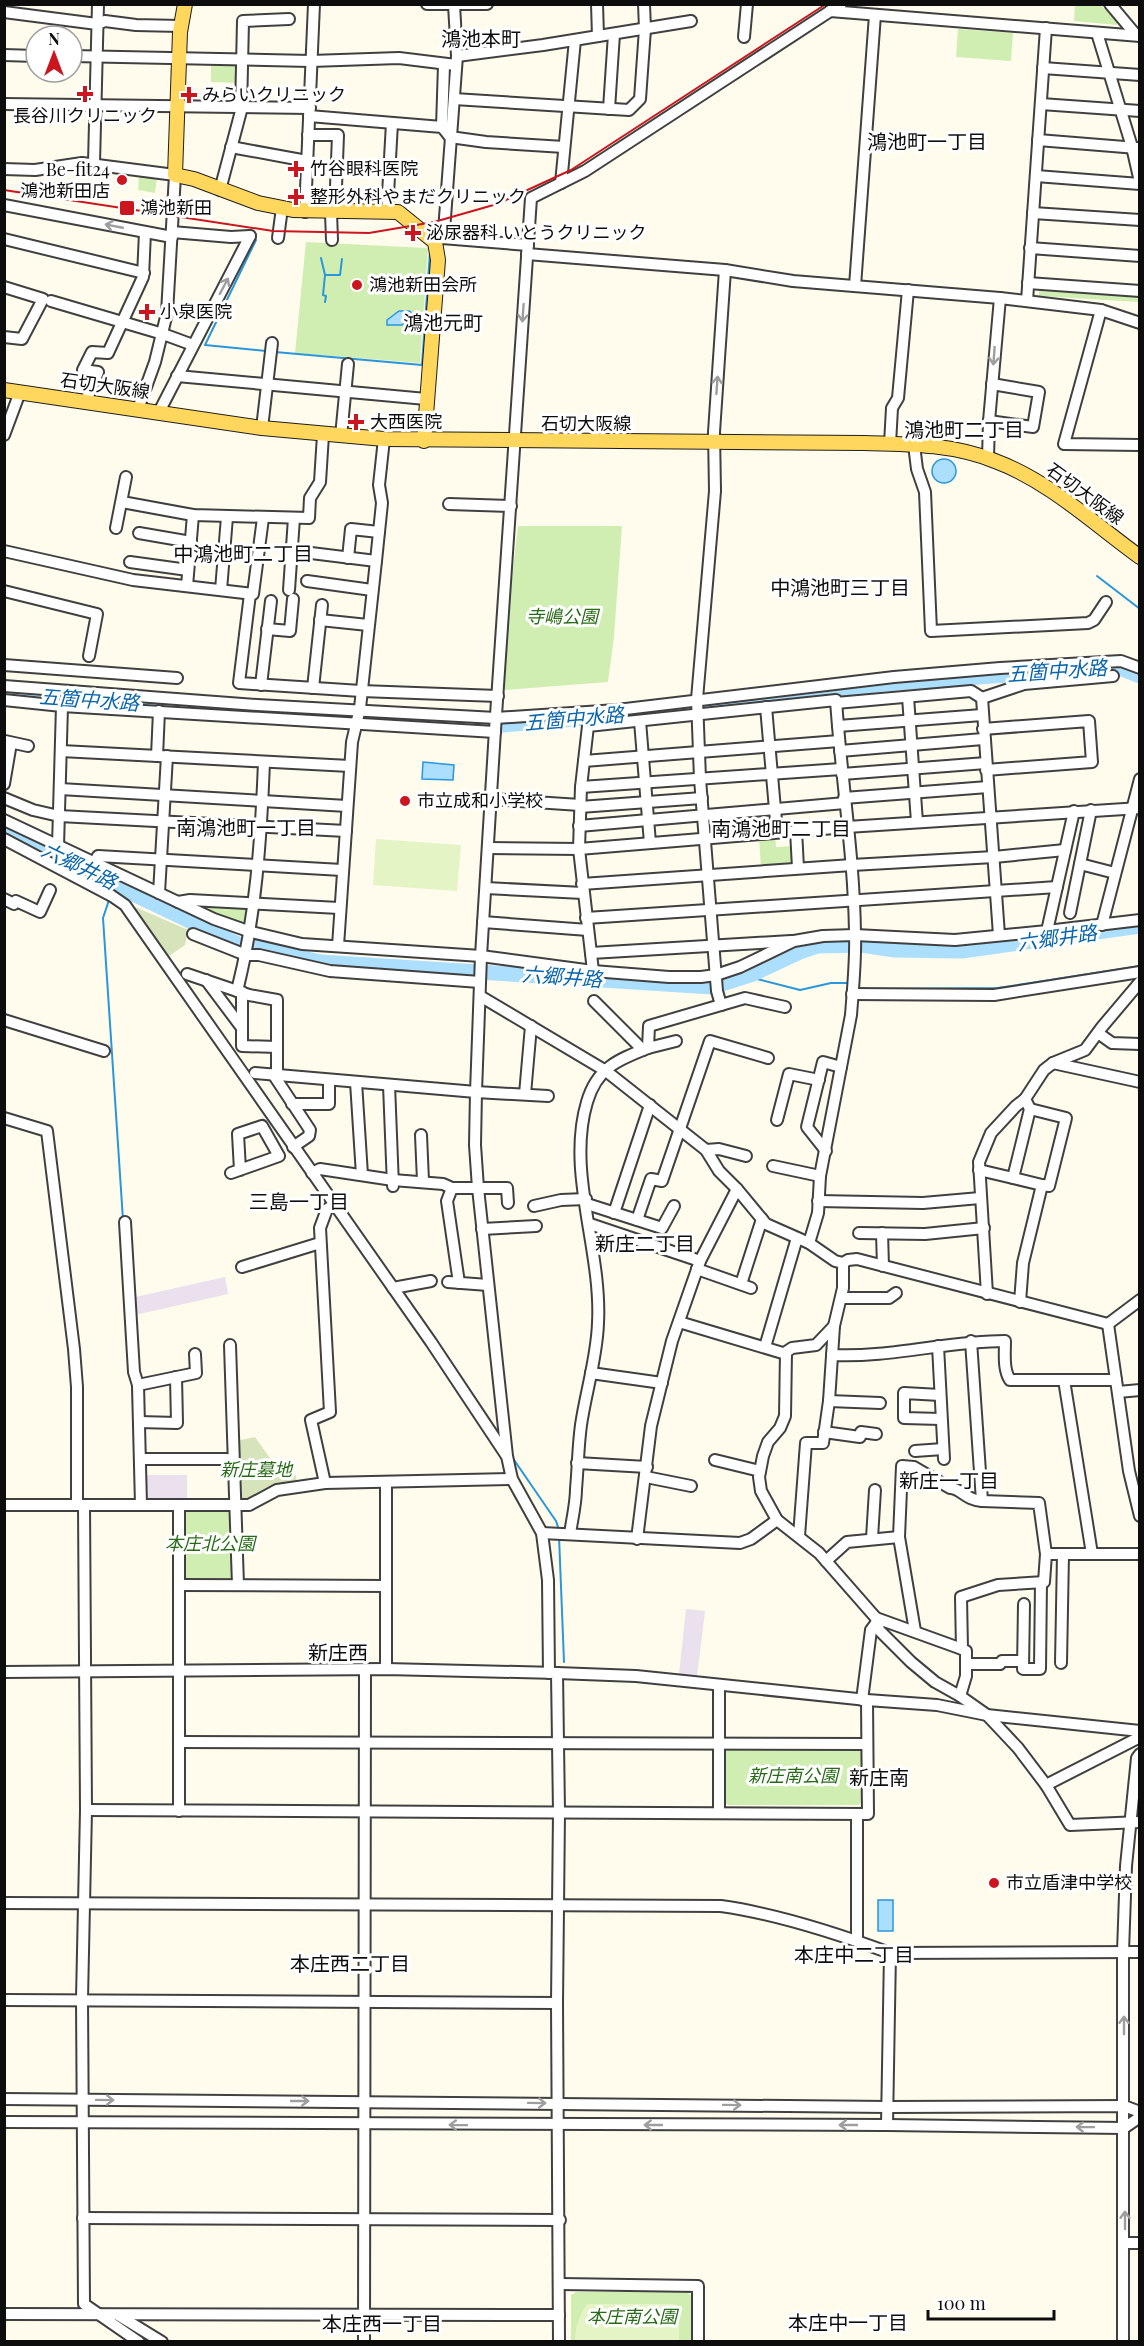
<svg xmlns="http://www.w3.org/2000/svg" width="1144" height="2346" font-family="'Playfair Display','Noto Sans JP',serif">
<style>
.industrial{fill:#ebe0ed}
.green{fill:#d1eeb2}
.cemetery{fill:#d7e3bb}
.pitch{fill:#e4f4c5}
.water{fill:#abdffd;stroke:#2a96db;stroke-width:1.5}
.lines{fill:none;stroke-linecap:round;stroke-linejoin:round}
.stream{stroke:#2a96db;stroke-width:2}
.river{stroke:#abdffd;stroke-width:15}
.minor-casing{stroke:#404040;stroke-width:14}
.major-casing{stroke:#1e1e1e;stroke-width:16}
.minor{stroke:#fff;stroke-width:10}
.major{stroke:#ffd75d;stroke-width:14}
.rail{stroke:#cb1620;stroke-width:2}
.oneway{stroke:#9e9e9e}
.poi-dot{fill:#cb1620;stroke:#fff;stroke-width:2}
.labels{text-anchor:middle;stroke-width:6;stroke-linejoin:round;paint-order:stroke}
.poi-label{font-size:18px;fill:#0d0d0d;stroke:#fff;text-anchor:start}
.street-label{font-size:18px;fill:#0d0d0d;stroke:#fff}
.park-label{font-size:18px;font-style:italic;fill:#286b16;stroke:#fff}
.neighbourhood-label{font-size:20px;fill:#0d0d0d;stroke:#fff}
.water-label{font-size:20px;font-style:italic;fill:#0965ab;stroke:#fff}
</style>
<rect width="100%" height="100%" fill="#fffbed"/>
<!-- industrial -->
<g class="industrial">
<polygon points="225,1277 228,1294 135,1315 131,1298"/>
<polygon points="145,1475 187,1475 187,1500 150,1500 145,1495"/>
<polygon points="686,1609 705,1611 697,1677 679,1674"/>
</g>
<!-- green -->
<g class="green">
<polygon points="1100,4 1117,22 1117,25 1074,21 1075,5"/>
<polygon points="958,29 1013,33 1011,61 956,57"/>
<polygon points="211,62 239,62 239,83 211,82"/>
<polygon points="139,176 157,178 155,193 138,190"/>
<polygon points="306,242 428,248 420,363 295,353"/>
<polygon points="1039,287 1139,293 1139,302 1039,296"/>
<polygon points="518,526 622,526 614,636 608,682 504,690 508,613"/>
<polygon points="775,834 776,847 796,846 797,867 761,869 759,835"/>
<polygon points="196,901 250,905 249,925 233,922 196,906"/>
<polygon points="189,1509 232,1509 233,1580 190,1581 185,1577 184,1514"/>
<polygon points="728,1746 857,1746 862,1750 861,1802 859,1805 728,1805 723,1801 724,1751"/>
<polygon points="576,2292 687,2292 693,2297 693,2341 571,2342 571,2295"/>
</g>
<!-- cemetery -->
<g class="cemetery">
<polygon points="135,907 188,930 185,945 169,956 140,918"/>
<polygon points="255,1437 272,1461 292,1459 297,1482 267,1487 246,1500 239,1501 236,1441"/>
</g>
<!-- pitch -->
<g class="pitch">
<polygon points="376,839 461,845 457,891 373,885"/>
<path d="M 587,2304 L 675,2304 L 679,2308 L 679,2341 L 575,2341 C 575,2327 579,2317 587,2304 Z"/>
</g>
<!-- water -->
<g class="water">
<polygon points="399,311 409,311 412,313 412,316 402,325 387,325 387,320"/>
<circle cx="944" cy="471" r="12"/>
<polygon points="423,762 454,765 453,780 422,779"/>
<rect x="878" y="1900" width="15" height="31"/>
</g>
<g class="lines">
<!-- stream -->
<g class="stream">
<polyline points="256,240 205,345 266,351"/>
<polyline points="321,258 325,275 340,275 342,259"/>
<polyline points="325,275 323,295 326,296 325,302"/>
<polyline points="275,352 422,365 430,252"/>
<polyline points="1097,576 1140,609"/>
<polyline points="126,890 131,905"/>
<polyline points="111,892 114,885"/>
<polyline points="109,900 103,918 123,1220"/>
<polyline points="753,974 757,979 800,990 831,983 848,983"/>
<polyline points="184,980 227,1042"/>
<polyline points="880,989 998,988 1140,966"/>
<polyline points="251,1076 296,1140"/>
<polyline points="132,1381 134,1433"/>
<polyline points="512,1457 556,1521 559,1530"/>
<polyline points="559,1536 564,1662"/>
</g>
<!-- river -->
<g class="river">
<polyline points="4,695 363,719 503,725 676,711 883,684 1117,667 1140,676"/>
<polyline points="4,829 114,885 238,944 321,962 712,987 753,974 800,952 818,946 861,945 895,950 962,951 1140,926"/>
</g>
<!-- minor casing -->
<g class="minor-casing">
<g id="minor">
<polyline points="427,4 487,4"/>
<polyline points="597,4 598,36"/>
<polyline points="1110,4 1136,35"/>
<polyline points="830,11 1140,36"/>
<polyline points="4,12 97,24 105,21 136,25 180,26"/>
<polyline points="1097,33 1132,147 1140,182"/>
<polyline points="744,37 747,4"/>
<polyline points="4,55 36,56"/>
<polyline points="72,56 311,61 399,58 456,65"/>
<polyline points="457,56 543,45 691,21"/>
<polyline points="1043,68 1140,75"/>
<polyline points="454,99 629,110 640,99 645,29 644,4"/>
<polyline points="4,104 310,108"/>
<polyline points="1041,104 1140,111"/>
<polyline points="609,109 614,34"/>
<polyline points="309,116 442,127 450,137 486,142 564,147"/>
<polyline points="442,127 444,65"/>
<polyline points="308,135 338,135 335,213"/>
<polyline points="1038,140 1137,148"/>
<polyline points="231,147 307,161"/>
<polyline points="94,163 98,4"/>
<polyline points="4,169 35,170 82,163 175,175 167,313 155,362 138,409"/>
<polyline points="1036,176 1140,184"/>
<polyline points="561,183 575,40"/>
<polyline points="220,190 241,111 243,21 289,19"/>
<polyline points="4,205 172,237"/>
<polyline points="305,212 314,4"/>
<polyline points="387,212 392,123"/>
<polyline points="331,213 332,240"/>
<polyline points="1033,213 1140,220"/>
<polyline points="172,232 231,237 250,236"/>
<polyline points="278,238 282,208"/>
<polyline points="442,238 444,231 457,56 454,5"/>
<polyline points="4,239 144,273"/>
<polyline points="437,241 442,238 528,245"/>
<polyline points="1030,248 1140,256"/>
<polyline points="527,254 725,270 793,281 1000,298 1101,310 1140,323"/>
<polyline points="1028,283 1140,291"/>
<polyline points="855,286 875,15"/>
<polyline points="4,287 43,299 22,339 4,337"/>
<polyline points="51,301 163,334 193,345"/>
<polyline points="1027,301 1046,28"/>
<polyline points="1101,310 1064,444 1140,445"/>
<polyline points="177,376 426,399"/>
<polyline points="86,401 98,372 83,370 92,352 108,353 143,277 145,232"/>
<polyline points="159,412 250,236"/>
<polyline points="989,421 1033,427 1039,392 992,384"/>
<polyline points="262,428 272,343"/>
<polyline points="4,435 20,392"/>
<polyline points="341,436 348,364"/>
<polyline points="890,444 892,408 898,398 908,290"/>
<polyline points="914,445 917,469 925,492 931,631 1088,623 1094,620 1106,602"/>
<polyline points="988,458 989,421 1000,298"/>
<polyline points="122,502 193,515 309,518 310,498 320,482 323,435"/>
<polyline points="449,504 511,506"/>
<polyline points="116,528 126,477"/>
<polyline points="139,533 191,542"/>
<polyline points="4,551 133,580 253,594 263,518"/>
<polyline points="311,553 376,561"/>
<polyline points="348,558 351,529 379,532"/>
<polyline points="130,562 188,570"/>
<polyline points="307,581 372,590"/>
<polyline points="187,586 193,515"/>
<polyline points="221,590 227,517"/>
<polyline points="289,590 294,518"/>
<polyline points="4,591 97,614 89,656"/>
<polyline points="250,594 239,683 361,691 498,696"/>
<polyline points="320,620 368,625"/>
<polyline points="267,629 290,631 293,599"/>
<polyline points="4,665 177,678"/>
<polyline points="261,685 271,601"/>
<polyline points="4,686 257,705 496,718 617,710 894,677 1000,668 1121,661 1140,668"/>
<polyline points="313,688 322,605"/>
<polyline points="908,697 917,822"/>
<polyline points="982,698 999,935"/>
<polyline points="982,698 1024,684 1113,676"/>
<polyline points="4,700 62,706 495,732"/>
<polyline points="836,703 971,691 982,698"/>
<polyline points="766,707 777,832"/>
<polyline points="640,721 650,843"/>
<polyline points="838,726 982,715"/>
<polyline points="983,729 1089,721 1092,762 986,770"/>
<polyline points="5,741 28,746"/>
<polyline points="61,751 350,766"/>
<polyline points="840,751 983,739"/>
<polyline points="157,756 159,711"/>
<polyline points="584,761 839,741"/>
<polyline points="842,774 986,763"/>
<polyline points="4,784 11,743"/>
<polyline points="581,787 841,769"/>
<polyline points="60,789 347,806"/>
<polyline points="4,798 33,810 59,816 346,831"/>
<polyline points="844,798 988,787"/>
<polyline points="491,799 580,805"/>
<polyline points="580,807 702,798"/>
<polyline points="4,820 214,919 251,932 302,944 481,956 593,971 669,977 701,977 716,975 740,967 794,941 823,936 855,935 955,940 1047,931 1074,811"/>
<polyline points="579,826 845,803"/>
<polyline points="796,830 798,868"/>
<polyline points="4,839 112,896 125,905 431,1342 506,1455"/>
<polyline points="58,846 62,706"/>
<polyline points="488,848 579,849 847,827 1140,808"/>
<polyline points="94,863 98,856 342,870"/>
<polyline points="1080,864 1115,873"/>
<polyline points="582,884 852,865 994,857 1065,850"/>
<polyline points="486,888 583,893"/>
<polyline points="159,893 167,756"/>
<polyline points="4,899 14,904 16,901 40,912 50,890"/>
<polyline points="178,902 190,900 339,908"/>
<polyline points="1070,913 1091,810"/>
<polyline points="586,918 1057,887"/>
<polyline points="483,922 588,930"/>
<polyline points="1102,925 1140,779"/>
<polyline points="1047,931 1140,920"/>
<polyline points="193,934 246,955 259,955 330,971 480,982"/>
<polyline points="338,946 352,742 360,708 376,561 382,503 379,485 384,439"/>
<polyline points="591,953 791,941"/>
<path d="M 593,971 L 579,849 L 581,787 L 588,726 L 836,700 C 841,777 854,855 855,933 C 856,960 853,988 851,1015 L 820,1176 L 818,1213 L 809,1243"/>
<polyline points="187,974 249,995 277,1000 277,1075"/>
<polyline points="206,980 242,1028"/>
<path d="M 237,991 C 256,916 261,839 264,762"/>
<polyline points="242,992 242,1046 277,1047"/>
<polyline points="852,994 994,995 1140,972"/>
<polyline points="480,996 606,1071 706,1150 719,1171 737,1189 766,1224 809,1243 835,1261 843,1263 848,1260 857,1259 1108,1324"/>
<polyline points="594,1001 643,1050"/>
<polyline points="721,1005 745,998 785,1007"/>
<polyline points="4,1020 104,1051"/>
<polyline points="1098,1033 1112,1043 1140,1044"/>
<polyline points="648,1048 676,1041"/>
<polyline points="1053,1063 1140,1082"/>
<polyline points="255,1073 476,1092 548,1096"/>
<polyline points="273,1074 310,1130 309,1136 293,1147"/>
<polyline points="356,1082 362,1175"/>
<polyline points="389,1085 393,1186"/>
<polyline points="525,1094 531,1026"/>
<polyline points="292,1104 329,1104 329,1080"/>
<polyline points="1030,1109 1066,1118 1049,1186 1042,1185"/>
<polyline points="4,1118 47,1131 74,1349 77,1387 77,1505"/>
<polyline points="777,1120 789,1074 819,1080"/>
<polyline points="421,1135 423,1181"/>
<polyline points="706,1150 719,1149 746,1156"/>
<polyline points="826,1151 807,1127 823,1062 841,1067"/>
<polyline points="773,1166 820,1176"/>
<polyline points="979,1170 1013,1178"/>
<polyline points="231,1173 279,1156 262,1126 238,1134 240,1170"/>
<polyline points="312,1173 320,1169 393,1180 443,1184 452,1188 507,1188 508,1203"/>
<polyline points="452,1188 447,1201 459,1283"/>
<polyline points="818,1201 923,1203 980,1198"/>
<polyline points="587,1204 662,1228 674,1206"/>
<polyline points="534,1206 561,1200 586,1199"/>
<polyline points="614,1213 650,1105"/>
<polyline points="637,1220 651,1179 662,1181 710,1041 768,1058"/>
<polyline points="125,1222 134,1372 138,1385 141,1505"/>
<polyline points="590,1224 700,1261"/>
<polyline points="482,1229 536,1226"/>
<polyline points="859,1233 925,1234 984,1228"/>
<polyline points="882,1233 883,1266"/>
<polyline points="242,1267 320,1243"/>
<polyline points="697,1269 751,1288"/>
<polyline points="448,1282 488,1285"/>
<polyline points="741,1284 762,1219"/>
<polyline points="393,1288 431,1281"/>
<polyline points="987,1294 979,1162 991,1133 1016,1106 1025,1099"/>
<polyline points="841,1298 889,1298 896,1293"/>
<polyline points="1020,1302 1023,1263 1042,1185 1013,1178 1030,1109 1025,1099 1044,1070 1053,1063 1085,1050 1102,1027 1140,982"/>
<polyline points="679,1322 786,1354"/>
<polyline points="1108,1324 1129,1471 1140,1516"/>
<polyline points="1108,1324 1140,1300"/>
<polyline points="834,1326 816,1345 792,1348 786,1352 785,1416 780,1428 768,1442 763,1456 759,1477 761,1491 777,1520 819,1553 876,1618 879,1630 911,1662 935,1682 960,1696 987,1715 1018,1748 1046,1785 1070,1825 1140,1822"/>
<polyline points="230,1345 238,1585"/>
<polyline points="938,1346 944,1459"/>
<polyline points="765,1347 797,1238"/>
<path d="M 832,1355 C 890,1358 947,1341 1005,1341 C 1005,1354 1003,1369 1010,1380 L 1116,1380"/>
<polyline points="591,1373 662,1383"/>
<polyline points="1064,1380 1092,1554"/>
<polyline points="138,1385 196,1373 195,1354"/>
<polyline points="1118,1392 1140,1390"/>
<polyline points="940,1395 904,1393 904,1418 941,1419"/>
<polyline points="829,1401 880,1403"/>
<polyline points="139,1422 177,1423 176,1377"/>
<polyline points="824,1432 860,1437 861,1432 876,1434"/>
<polyline points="915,1451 943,1449"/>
<polyline points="140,1459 227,1459"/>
<polyline points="715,1460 760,1471"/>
<polyline points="577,1463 647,1467"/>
<polyline points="646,1477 691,1486"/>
<polyline points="325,1483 311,1420 330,1412 320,1228 327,1209 334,1205"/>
<polyline points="4,1505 249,1505 277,1490 325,1483 512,1479"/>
<polyline points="84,1505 86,1810 82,1999 84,2304 139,2342"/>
<polyline points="179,1505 179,1811"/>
<polyline points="542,1533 740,1543 751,1539 777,1520"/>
<path d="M 570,1534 C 572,1519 576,1504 576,1489 C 578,1467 578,1447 581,1425 C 586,1391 597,1357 598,1323 C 602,1250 566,1172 587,1102 C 597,1068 617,1060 648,1048 L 649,1026 L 721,1005 L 717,991 L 700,779 L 697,699 L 715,491 L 714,432 L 725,270"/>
<polyline points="799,1536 806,1443 823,1443 829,1401 834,1326 843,1288 843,1263"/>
<polyline points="872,1538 875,1490"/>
<polyline points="637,1539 651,1426 672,1341 700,1261 737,1189"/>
<polyline points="1046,1554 1140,1554"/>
<polyline points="826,1561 847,1542 899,1537"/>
<polyline points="180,1585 386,1586"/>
<polyline points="1024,1604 1023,1669 1040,1669 1041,1582"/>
<polyline points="876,1618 962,1649"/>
<path d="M 915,1631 L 899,1537 L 902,1466 L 914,1467 L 950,1488 C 961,1488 965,1500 982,1501"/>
<polyline points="1061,1663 1063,1554"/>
<polyline points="966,1664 1000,1664 1002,1661 1023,1661"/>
<polyline points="386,1669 386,1482"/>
<polyline points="4,1672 386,1669 557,1673 559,1812 557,2003 559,2342"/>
<polyline points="549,1673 548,1580 542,1533 512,1479 507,1456 478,1188 475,1145 476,1092 481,956 495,730 531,198 585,171 841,4"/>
<polyline points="557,1673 636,1676 867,1700 937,1705 987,1715 1140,1731"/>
<polyline points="960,1696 966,1676 966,1651 962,1649 961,1597 998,1585 1044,1582 1046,1554 1039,1503 982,1501 971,1341"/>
<polyline points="862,1700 871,1630 877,1622"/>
<polyline points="180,1742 867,1744"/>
<polyline points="1046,1785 1140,1737"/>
<polyline points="86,1810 868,1814 867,1700"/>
<polyline points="719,1812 719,1685"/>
<polyline points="857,1814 857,1941"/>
<path d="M 4,1903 L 721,1906 C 778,1914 836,1933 890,1953 L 1140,1952"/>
<polyline points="4,2000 557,2003"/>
<polyline points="4,2099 888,2107 1124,2106 1140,2112"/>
<polyline points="4,2122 887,2125 1124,2128 1140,2117"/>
<polyline points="887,2125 890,1953"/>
<polyline points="83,2218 560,2220"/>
<polyline points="1125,2243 1140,2243"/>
<polyline points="560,2284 698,2286 698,2342"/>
<polyline points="4,2314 559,2315"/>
<polyline points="118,2315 162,2342"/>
<polyline points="364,2342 365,1670"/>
<polyline points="1123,2342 1123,1952 1126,1866 1137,1758 1140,1754"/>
</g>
</g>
<!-- major casing -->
<g class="major-casing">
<g id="major">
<polyline points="185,4 180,32 175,175 194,179 258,203 293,210 398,212 435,242 438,260 424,441"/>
<path d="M 4,390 L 262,428 L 384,439 L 864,443 C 909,444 953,444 995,461 C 1049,481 1093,523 1140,557"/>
</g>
</g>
<!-- minor -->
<use href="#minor" class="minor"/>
<!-- major -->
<use href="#major" class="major"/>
<!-- rail -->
<polyline class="rail" points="4,190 273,231 369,233 434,222 497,204 571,170 826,4"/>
</g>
<!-- one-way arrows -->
<defs><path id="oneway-shaft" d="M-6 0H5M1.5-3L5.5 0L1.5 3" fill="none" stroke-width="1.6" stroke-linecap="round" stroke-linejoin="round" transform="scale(1.5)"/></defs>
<g class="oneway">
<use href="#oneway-shaft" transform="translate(114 226) rotate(-169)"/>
<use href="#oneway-shaft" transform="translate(224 286) rotate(-62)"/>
<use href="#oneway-shaft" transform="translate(523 313) rotate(94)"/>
<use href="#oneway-shaft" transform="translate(994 356) rotate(94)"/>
<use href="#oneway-shaft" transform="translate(717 385) rotate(-86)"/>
<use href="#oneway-shaft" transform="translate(1124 2025) rotate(-90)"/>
<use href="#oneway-shaft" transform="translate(105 2100) rotate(1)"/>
<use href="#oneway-shaft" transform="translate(300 2101)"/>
<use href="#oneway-shaft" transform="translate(537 2103) rotate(1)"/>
<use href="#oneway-shaft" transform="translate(732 2105) rotate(1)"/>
<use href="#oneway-shaft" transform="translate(458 2125) rotate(-179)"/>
<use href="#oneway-shaft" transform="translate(653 2125) rotate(180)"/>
<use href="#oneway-shaft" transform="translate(848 2125) rotate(180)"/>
<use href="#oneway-shaft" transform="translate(1085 2127) rotate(-179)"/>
<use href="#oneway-shaft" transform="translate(1125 2220) rotate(-90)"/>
</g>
<!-- markers -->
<g class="poi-dot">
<path d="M82 85h6v6h6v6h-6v6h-6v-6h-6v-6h6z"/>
<path d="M186 86h6v6h6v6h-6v6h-6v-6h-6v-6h6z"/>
<path d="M293 160h6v6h6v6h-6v6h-6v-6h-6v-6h6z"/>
<circle cx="122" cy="180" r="6"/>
<path d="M293 188h6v6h6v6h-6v6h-6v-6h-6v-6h6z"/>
<rect x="119" y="200" width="16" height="16" rx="3"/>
<path d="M410 224h6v6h6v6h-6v6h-6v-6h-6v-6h6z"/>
<circle cx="357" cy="285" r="6"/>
<path d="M144 303h6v6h6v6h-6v6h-6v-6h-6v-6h6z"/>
<path d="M353 413h6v6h6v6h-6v6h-6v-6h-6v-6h6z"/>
<circle cx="405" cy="801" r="6"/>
<circle cx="994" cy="1883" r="6"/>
</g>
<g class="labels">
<!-- poi labels -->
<g class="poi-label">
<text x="202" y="101">みらいクリニック</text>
<text x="85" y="122" text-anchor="middle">長谷川クリニック</text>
<text x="310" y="175">竹谷眼科医院</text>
<text x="110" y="176" text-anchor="end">Be-fit24<tspan x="110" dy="21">鴻池新田店</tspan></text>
<text x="310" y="203">整形外科やまだクリニック</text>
<text x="140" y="214">鴻池新田</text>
<text x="426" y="239">泌尿器科 いとうクリニック</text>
<text x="369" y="291">鴻池新田会所</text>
<text x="160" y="318">小泉医院</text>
<text x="370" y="428">大西医院</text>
<text x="417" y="807">市立成和小学校</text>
<text x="1006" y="1889">市立盾津中学校</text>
</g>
<!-- street labels -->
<g class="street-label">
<text transform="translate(105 386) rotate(8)" y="6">石切大阪線</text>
<text x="586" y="430">石切大阪線</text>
<text transform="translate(1085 494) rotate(36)" y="6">石切大阪線</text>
</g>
<!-- park labels -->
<g class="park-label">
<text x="562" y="623">寺嶋公園</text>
<text x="256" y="1476">新庄墓地</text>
<text x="210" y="1550">本庄北公園</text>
<text x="793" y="1782">新庄南公園</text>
<text x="632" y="2323">本庄南公園</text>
</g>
<!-- neighbourhood labels -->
<g class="neighbourhood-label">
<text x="481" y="46">鴻池本町</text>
<text x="927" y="149">鴻池町一丁目</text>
<text x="443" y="330">鴻池元町</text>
<text x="964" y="437">鴻池町二丁目</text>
<text x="243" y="561">中鴻池町二丁目</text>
<text x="840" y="595">中鴻池町三丁目</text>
<text x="246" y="835">南鴻池町一丁目</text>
<text x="781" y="836">南鴻池町二丁目</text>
<text x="299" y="1209">三島一丁目</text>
<text x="645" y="1251">新庄二丁目</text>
<text x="949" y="1488">新庄一丁目</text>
<text x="338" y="1660">新庄西</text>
<text x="879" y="1785">新庄南</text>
<text x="854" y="1962">本庄中二丁目</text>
<text x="350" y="1971">本庄西二丁目</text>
<text x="848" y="2330">本庄中一丁目</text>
<text x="382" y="2331">本庄西一丁目</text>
</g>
<!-- water labels -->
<g class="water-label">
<text transform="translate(1057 671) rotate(-4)" y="7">五箇中水路</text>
<text transform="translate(89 700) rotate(4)" y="7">五箇中水路</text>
<text transform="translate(574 719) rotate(-5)" y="7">五箇中水路</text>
<text transform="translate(79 866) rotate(26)" y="7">六郷井路</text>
<text transform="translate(1057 938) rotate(-8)" y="7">六郷井路</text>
<text transform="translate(562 977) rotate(4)" y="7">六郷井路</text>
</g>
</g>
<!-- border -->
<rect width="1144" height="2346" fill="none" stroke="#0d0d0d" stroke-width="12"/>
<!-- north arrow -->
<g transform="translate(54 54)"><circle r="28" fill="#ffffff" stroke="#9e9e9e" stroke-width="1.5"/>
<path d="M0-4.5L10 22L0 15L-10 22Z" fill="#cb1620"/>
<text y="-9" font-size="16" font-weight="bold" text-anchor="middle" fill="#0d0d0d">N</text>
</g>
<!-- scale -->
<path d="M928 2310v9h126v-9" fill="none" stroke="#0d0d0d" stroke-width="3"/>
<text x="937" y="2310" font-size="18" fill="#0d0d0d" stroke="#ffffff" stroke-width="4.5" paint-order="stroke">100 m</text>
</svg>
